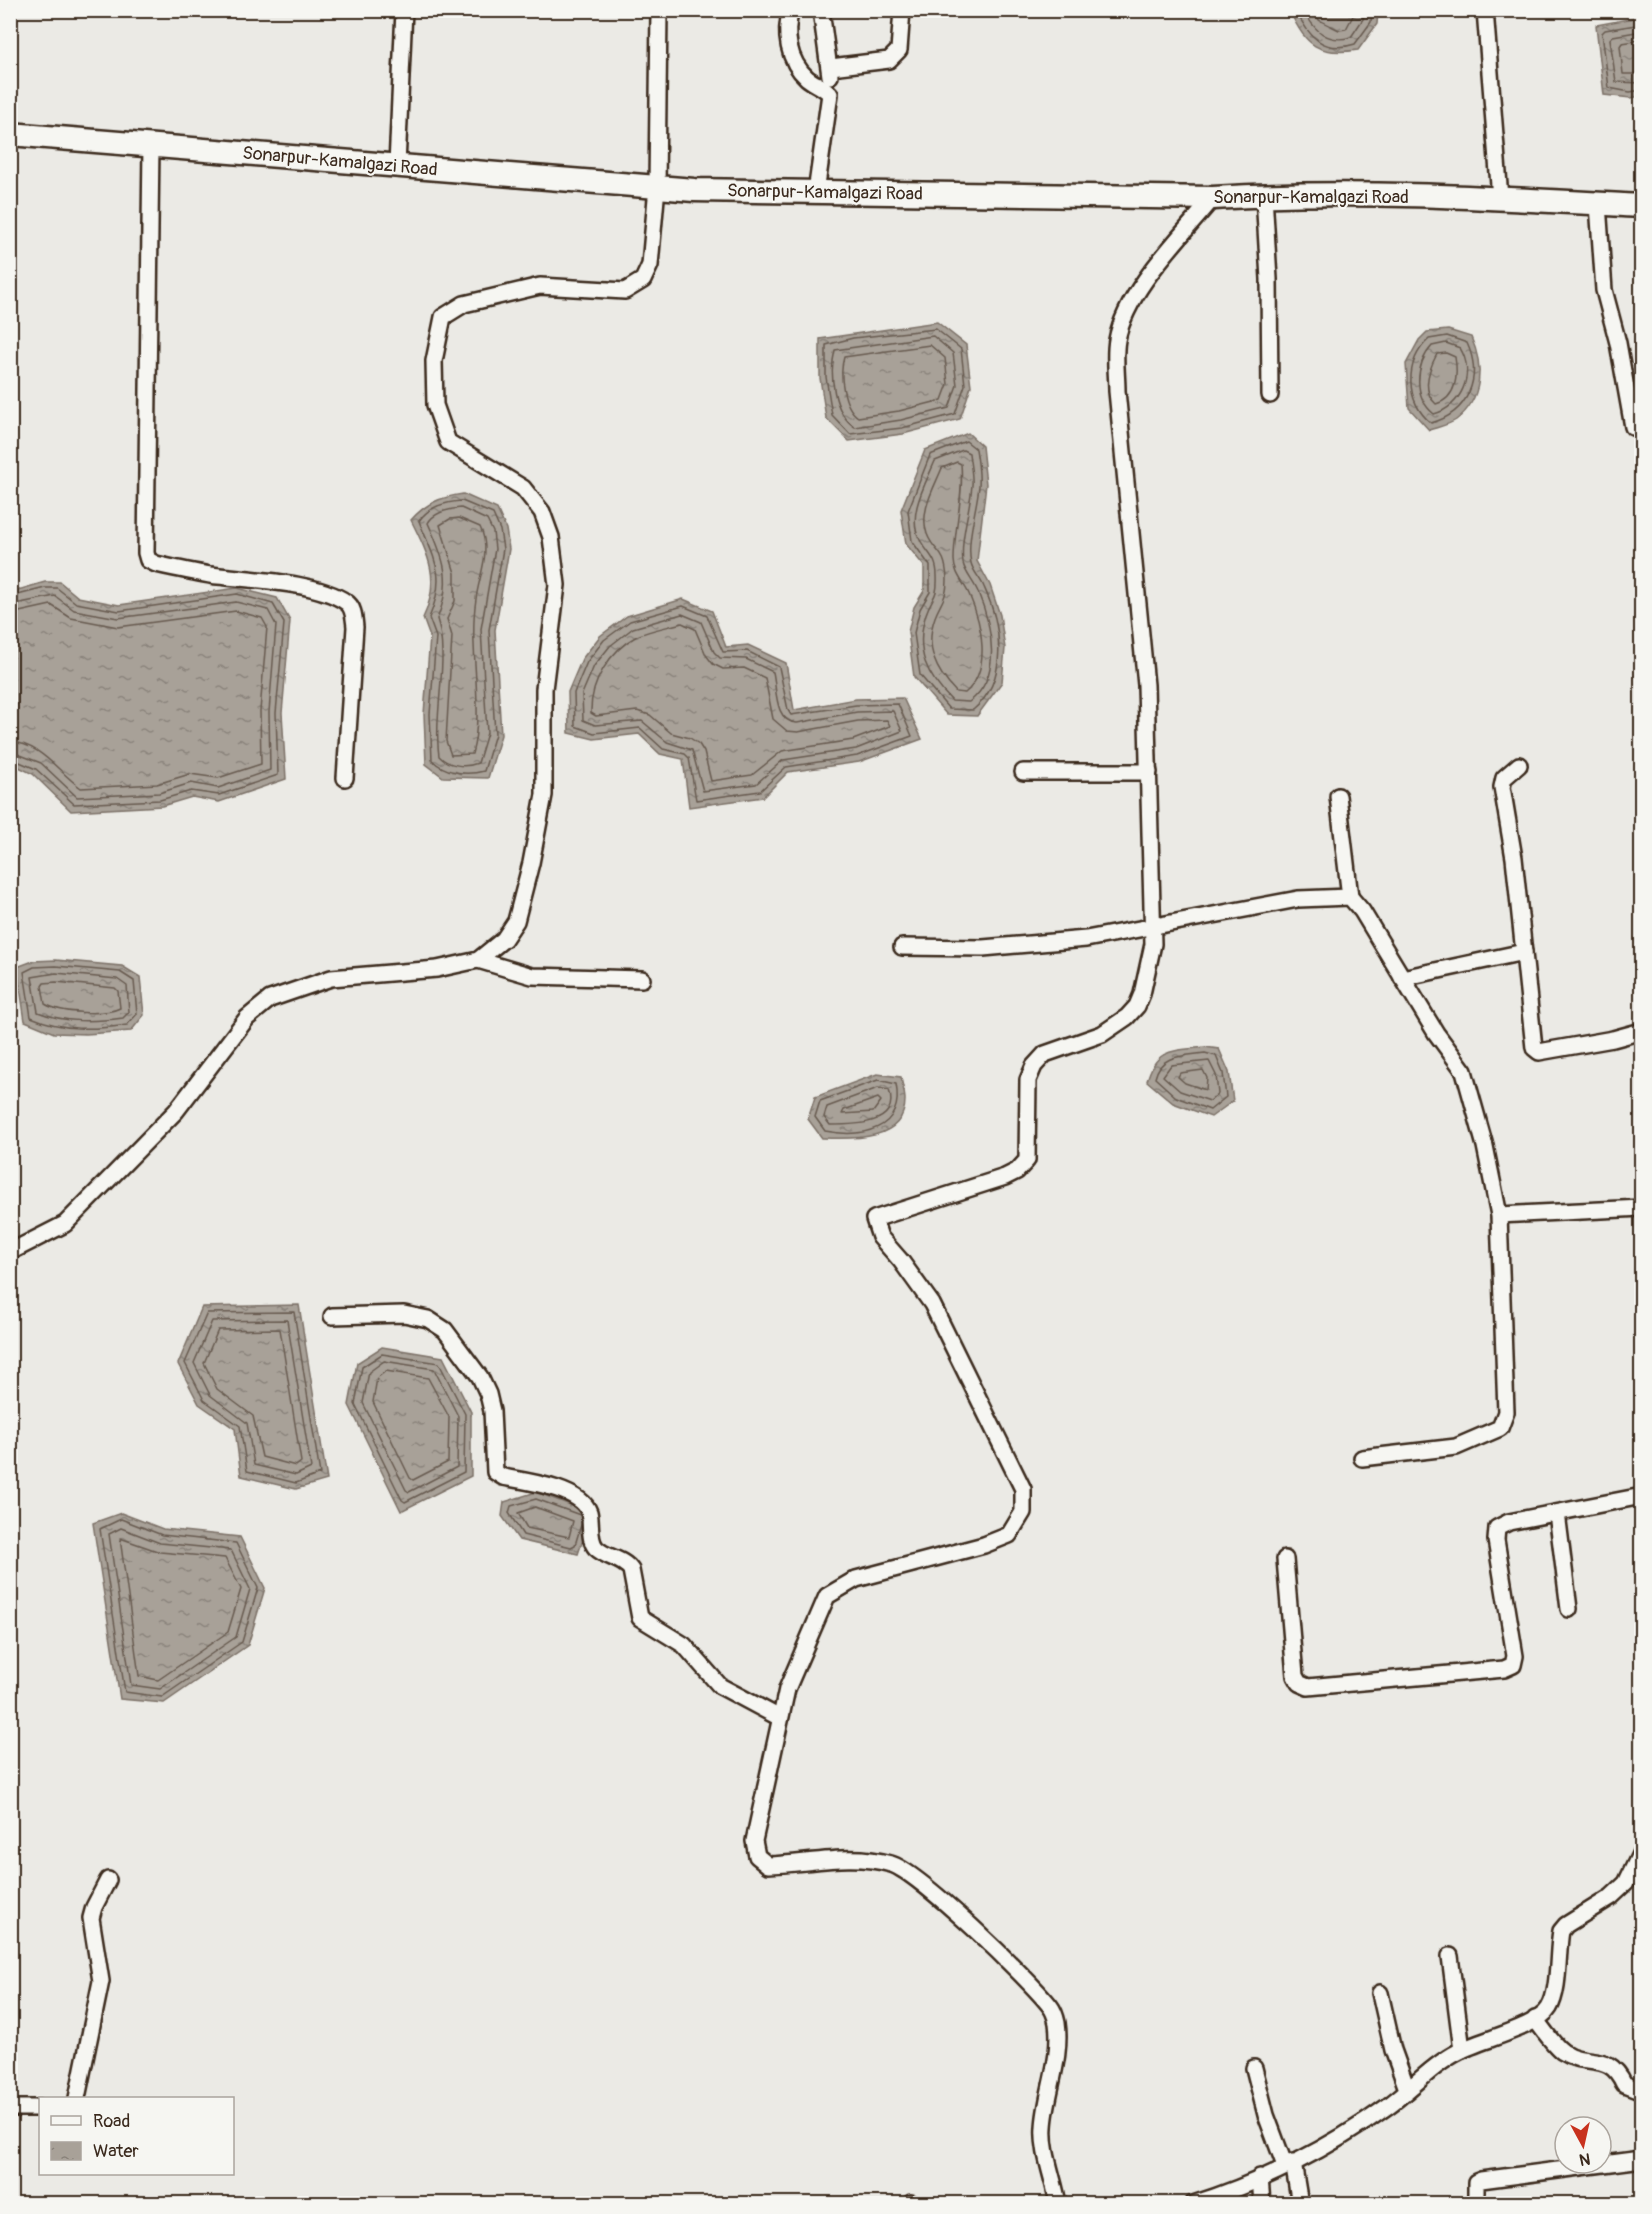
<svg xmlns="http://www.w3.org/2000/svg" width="1652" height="2214" font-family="Pangolin,sans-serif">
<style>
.water{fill:url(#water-ripples);stroke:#7c7167;stroke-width:1.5}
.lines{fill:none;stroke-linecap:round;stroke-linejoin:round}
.shore{stroke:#675a4f;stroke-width:1.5}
.street-casing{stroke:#3b2a1e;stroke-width:20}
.secondary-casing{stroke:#3b2a1e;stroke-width:27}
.street{stroke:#f6f6f2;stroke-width:15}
.secondary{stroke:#f6f6f2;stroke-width:22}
.labels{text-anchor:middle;stroke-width:4.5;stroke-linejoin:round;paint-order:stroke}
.street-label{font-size:18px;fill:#3b2a1e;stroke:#f6f6f2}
</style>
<defs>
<pattern id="water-ripples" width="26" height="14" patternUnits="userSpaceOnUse" patternTransform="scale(1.5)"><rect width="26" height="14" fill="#a8a198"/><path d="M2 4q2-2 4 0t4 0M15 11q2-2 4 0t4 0" fill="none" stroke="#8a837b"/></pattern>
</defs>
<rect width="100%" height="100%" fill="#ebeae5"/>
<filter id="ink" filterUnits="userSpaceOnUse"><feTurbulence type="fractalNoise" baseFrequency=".0167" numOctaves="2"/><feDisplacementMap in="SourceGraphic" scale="12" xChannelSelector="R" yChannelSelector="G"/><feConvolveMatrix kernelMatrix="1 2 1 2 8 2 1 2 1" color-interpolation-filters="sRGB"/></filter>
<g filter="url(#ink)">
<!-- water -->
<g class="water">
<path d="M 1290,11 L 1378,11 L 1377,24 L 1358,50 C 1319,56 1305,46 1290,11 Z"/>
<polygon points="1634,18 1641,18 1641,96 1631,98 1604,95 1596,25"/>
<polygon points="937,322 966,345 971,386 960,419 903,434 849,441 826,418 820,378 820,339"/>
<path d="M 1448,330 L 1471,337 C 1484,366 1483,399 1456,420 C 1449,425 1438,427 1429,430 L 1409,408 L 1406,364 L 1419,340 L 1427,332 Z"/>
<polygon points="968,433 982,446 986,484 977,561 990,585 1000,615 1005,648 1002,682 977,716 947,715 914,677 908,632 914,607 924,591 924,566 906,544 901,510 925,450"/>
<path d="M 463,494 L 497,509 L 506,529 L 509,549 L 495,630 L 501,735 L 488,778 L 443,777 L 426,764 L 424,714 L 430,637 L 423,618 C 441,580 429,556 411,520 C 426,503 441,497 463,494 Z"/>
<polygon points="45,582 60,582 78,597 119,605 237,588 277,598 290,621 282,713 286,779 219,802 192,797 162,806 71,811 33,774 11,763 11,592"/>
<polygon points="683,599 712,611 726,647 748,645 786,663 794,710 856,699 903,698 922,739 859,762 788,772 763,797 689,807 683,759 660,754 639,734 594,739 569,733 568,692 582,659 600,636 627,616"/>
<polygon points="56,960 122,966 140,977 144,1015 131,1031 86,1034 54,1033 25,1021 17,967 33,961"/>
<path d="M 1205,1047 L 1219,1049 L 1229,1072 L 1233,1101 L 1211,1117 L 1173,1103 L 1147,1081 C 1156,1047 1175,1051 1205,1047 Z"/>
<path d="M 877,1074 L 901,1077 C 902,1084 905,1093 905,1100 C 905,1142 850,1139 822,1138 L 808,1119 L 815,1097 Z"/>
<polygon points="299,1305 327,1480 296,1489 241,1476 235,1429 199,1404 178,1364 202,1307"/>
<polygon points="382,1347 443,1357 471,1412 471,1476 401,1511 349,1405 357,1363"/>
<polygon points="536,1492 592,1513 578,1554 519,1540 502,1516 504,1502"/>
<polygon points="121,1513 163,1529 240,1537 265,1588 248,1645 164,1703 120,1699 93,1523"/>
</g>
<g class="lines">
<!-- shore -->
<g class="shore">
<path d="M 1296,10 C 1308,37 1324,54 1355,44 L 1371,22 L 1372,10"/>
<path d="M 1304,10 C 1313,30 1328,44 1351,37 L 1363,19 L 1365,10"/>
<polyline points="1314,10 1319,20 1339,30 1346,29 1356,10"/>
<polyline points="1642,24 1605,30 1602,33 1609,88 1630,92 1642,90"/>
<polyline points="1642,31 1613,36 1610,39 1616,82 1642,83"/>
<polyline points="1642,40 1622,43 1620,46 1623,74 1642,74"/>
<polygon points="936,329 961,349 965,385 955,414 902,428 850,434 832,415 826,377 826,345 853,338"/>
<path d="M 933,336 L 953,353 L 957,385 L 949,408 L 901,420 L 855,427 C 833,413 829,374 835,350 Z"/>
<path d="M 1447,336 L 1467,343 C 1483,378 1468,413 1431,423 C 1405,401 1404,362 1429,339 Z"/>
<path d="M 1446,343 L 1460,348 C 1476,374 1461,407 1434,414 C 1413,397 1415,365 1432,346 Z"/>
<path d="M 930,345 L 945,358 L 948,384 L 942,400 L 899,411 L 858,417 C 843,407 839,374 844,357 Z"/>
<path d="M 1446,353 L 1455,357 C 1458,375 1457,398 1436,404 C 1421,391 1429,369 1437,354 Z"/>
<path d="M 966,441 L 976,449 C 978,461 980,474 979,486 C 977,508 966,542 971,563 C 973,572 981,579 984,587 C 1002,626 1009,680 973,710 L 949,709 L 920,675 L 914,633 L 920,609 L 930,592 L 930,566 L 912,541 L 908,511 L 930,455 Z"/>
<path d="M 963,450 L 969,453 C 970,464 973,475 972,485 C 970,511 960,538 963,563 C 965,573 974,582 978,592 C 992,626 1003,677 969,702 L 952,701 C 927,676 914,651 926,614 C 932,596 938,599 937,576 C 937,558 928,554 920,540 C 906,516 926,483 935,461 Z"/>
<path d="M 957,462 L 961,464 C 964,496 954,528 954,560 C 954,573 964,583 969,594 C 982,624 992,670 965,693 L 956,692 C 936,671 924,648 935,617 C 941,601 947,599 947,579 C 945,547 935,555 927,534 C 919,512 934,488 942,468 Z"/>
<path d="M 462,501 L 493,514 L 500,530 L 503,549 L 489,630 L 495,734 L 484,771 C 466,776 445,773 432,760 L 430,714 L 436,637 L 429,618 C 447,576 435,561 419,521 C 428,507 445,502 462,501 Z"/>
<path d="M 461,508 L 487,520 L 493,532 L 495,549 L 481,629 L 487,733 L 478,763 C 465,768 448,766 439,756 C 433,712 450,657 437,619 C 453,581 444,558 428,523 C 434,512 449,509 461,508 Z"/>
<path d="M 459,518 L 480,527 C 492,551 479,575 476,599 C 468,650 485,708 472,754 L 451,755 L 446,741 L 452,636 L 447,619 L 455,601 L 455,573 L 440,525 L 450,519 Z"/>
<polyline points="10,597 45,588 57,588 76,603 119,611 237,594 273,604 284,623 276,713 278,775 219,795 191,791 160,800 74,804 36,769 10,758"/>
<polyline points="10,605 55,596 74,610 118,618 236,602 268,610 276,625 269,712 270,770 218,788 191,783 159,793 77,797 41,763 10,751"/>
<polygon points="683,606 707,616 723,652 747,651 779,667 788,710 791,715 856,705 898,704 912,736 857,756 786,767 760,791 696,800 689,758 685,754 663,749 640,728 594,733 575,726 574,693 587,662 604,640 630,621"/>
<path d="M 10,614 L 51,605 L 71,618 L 118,627 L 236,611 L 262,618 L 267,627 L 260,711 L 261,764 L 218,778 L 190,774 L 157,784 L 81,788 C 58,772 41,743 10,742"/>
<path d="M 682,614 L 701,622 L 714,652 L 720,658 L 746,659 L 773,672 C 777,689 774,722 797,723 L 857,712 L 893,711 L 902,731 L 856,749 L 783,760 L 756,784 L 703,791 L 692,750 L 667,742 L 642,721 L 595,725 L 583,720 L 582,694 L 594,666 L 610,646 L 633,628 Z"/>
<path d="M 682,623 L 695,629 L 706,655 L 713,664 L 723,669 L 744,668 L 765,678 L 773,719 L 787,731 L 798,732 L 858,721 L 887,720 L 890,726 L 853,740 L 782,751 L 752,775 L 711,781 L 704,752 L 699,744 L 690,738 L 671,733 L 650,715 L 637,711 L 596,716 L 591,713 C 590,683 609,651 637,636 C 650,630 668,627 682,623 Z"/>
<path d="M 56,966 L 120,972 L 134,981 L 137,1014 L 127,1025 C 92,1030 64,1031 31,1017 L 24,972 L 34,967 Z"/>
<path d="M 56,973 L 117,979 L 127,986 L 129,1012 L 123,1018 C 94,1022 65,1023 38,1012 L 32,977 Z"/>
<path d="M 56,982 L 115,988 L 118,991 L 120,1008 C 104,1016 60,1013 45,1004 L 42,986 L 44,983 Z"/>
<path d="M 1205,1053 L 1216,1056 L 1223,1073 L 1226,1097 L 1210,1110 L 1176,1097 L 1155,1078 C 1160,1054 1184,1056 1205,1053 Z"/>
<polygon points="1209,1061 1216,1075 1218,1094 1210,1101 1180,1091 1163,1076 1171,1065"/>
<polygon points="1203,1070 1207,1078 1206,1090 1185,1083 1178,1077 1180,1073"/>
<path d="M 878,1080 L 896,1084 C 905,1130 861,1138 825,1131 L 815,1117 L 820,1101 Z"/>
<path d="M 878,1088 L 889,1090 C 901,1125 854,1125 830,1125 L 824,1117 L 827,1107 Z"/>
<polygon points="878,1098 881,1101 873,1112 842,1114 844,1110"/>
<polygon points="294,1312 320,1474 296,1483 247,1471 240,1426 204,1400 185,1363 207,1313"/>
<polygon points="287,1320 311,1468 296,1475 254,1465 247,1423 210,1395 194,1363 212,1321"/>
<polygon points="280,1329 301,1462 296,1466 262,1457 253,1416 217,1389 204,1363 218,1330"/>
<polygon points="382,1354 439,1363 465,1414 464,1472 405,1502 402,1500 355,1404 362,1367"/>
<polygon points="384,1361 434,1369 458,1416 457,1467 409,1492 406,1490 363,1403 369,1372"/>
<polygon points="386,1371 428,1378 449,1417 448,1462 413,1480 410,1478 373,1402 377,1378"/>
<polygon points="535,1507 573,1521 569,1537 527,1528 518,1513"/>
<polyline points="580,1515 536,1499 511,1506 509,1513 523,1535 571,1547 575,1545 581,1525"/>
<polygon points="121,1519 162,1535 236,1543 258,1588 242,1642 162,1697 125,1692 100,1529"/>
<polygon points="121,1528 160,1543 231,1550 250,1589 236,1637 160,1689 131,1685 109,1534"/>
<polygon points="120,1538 160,1552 225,1558 241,1589 228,1632 158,1680 139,1676"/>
</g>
<!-- street casing -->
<g class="street-casing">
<g id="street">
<path d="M 791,10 C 784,33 788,61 807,78 C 814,84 823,86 830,94 L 816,192"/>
<polyline points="821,10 830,76"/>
<polyline points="1485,10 1500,198"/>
<polyline points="831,67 889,60 899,50 902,10"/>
<path d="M 151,145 L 146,553 L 148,560 L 156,564 C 174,568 192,572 210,575 C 247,580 315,581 346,602 C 354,607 354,618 355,627 L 345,778"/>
<polyline points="397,165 404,10"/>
<polyline points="1264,195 1269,279 1270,395"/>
<polyline points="1598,204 1604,290 1618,343 1633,427"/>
<polyline points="1519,765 1504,778 1502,787 1514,858 1534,1048 1539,1052 1613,1039 1642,1031"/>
<polyline points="1023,772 1149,772"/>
<polyline points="1338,796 1350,897"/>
<polyline points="902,947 983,948 1086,939 1298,899 1350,897 1362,911 1436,1033 1464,1071 1485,1146 1499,1215 1506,1412 1500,1428 1456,1447 1362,1458"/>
<polyline points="478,960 532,976 642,979"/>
<polyline points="1402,978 1524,952"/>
<polyline points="1499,1215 1642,1208"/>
<polyline points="10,1252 65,1224 176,1111 247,1018 270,999 331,978 437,969 478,960 504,939 516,921 531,863 544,795 544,689 557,585 551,537 542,512 523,488 448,442 435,405 434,361 443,317 464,304 540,286 625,291 643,280 650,265 657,187 659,10"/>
<path d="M 332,1316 L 404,1314 L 428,1319 L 445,1330 L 480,1377 L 488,1394 L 492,1411 L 495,1472 L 503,1477 C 525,1481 581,1488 589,1512 C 592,1523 588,1539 596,1548 C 606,1558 623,1558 631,1570 L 640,1618 L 684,1645 L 720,1686 L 780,1718"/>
<polyline points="1557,1513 1569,1609"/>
<polyline points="1285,1559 1295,1676 1299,1683 1308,1687 1504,1669 1513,1665 1515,1656 1496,1540 1497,1528 1509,1522 1642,1496"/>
<polyline points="1450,1956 1462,2050"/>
<polyline points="1380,1993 1393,2050 1407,2089"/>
<path d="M 1535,2019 C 1543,2029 1553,2045 1563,2052 C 1587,2068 1609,2050 1624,2084 L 1642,2091"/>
<polyline points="1254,2068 1266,2115 1285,2166"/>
<polyline points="77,2098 101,1981 91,1918 94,1907 108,1880"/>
<polyline points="10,2108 40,2108"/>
<polyline points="1293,2162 1300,2204"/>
<polyline points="1260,2177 1262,2204"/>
<polyline points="911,2203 912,2204"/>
<path d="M 1058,2204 C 1054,2179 1042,2152 1044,2127 C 1046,2093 1062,2058 1057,2023 C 1056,2018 1054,2011 1050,2006 C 1030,1980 919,1872 891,1864 C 851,1852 808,1864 768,1865 L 757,1856 L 754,1841 L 787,1689 L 827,1596 L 856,1579 L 984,1545 L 1009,1535 L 1023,1512 L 1023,1489 L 932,1304 L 901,1261 L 880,1237 L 874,1219 L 1005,1177 L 1017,1171 L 1027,1160 L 1028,1080 L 1034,1066 L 1045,1054 L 1102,1034 L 1127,1017 L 1137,1006 L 1142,994 L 1153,944 L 1146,685 L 1117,391 C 1117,375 1114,356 1117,340 C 1126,290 1182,236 1213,198"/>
<path d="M 1193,2204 C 1261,2183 1330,2148 1388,2106 C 1413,2088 1432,2065 1460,2051 C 1481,2040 1538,2027 1549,2008 C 1560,1990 1557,1952 1561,1931 L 1566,1925 L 1611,1897 L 1626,1883 L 1642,1850"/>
<polyline points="1476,2204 1476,2182 1481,2180 1642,2159"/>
</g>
</g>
<!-- secondary casing -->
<g class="secondary-casing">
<path id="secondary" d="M 10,134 L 694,190 L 1213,198 C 1356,189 1499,198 1642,206"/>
</g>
<!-- street -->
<use href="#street" class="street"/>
<!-- secondary -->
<use href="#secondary" class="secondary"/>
</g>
</g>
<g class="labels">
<!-- street labels -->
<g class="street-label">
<text transform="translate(340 161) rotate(5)" y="6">Sonarpur-Kamalgazi Road</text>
<text transform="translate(825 192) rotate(1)" y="6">Sonarpur-Kamalgazi Road</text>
<text x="1311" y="203">Sonarpur-Kamalgazi Road</text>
</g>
</g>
<!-- margin -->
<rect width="1652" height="2214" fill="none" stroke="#f6f6f2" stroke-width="36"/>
<rect x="18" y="18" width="1616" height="2178" fill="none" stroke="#3b2a1e" stroke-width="2" filter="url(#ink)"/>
<!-- legend -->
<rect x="39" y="2097" width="195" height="78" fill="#f6f6f2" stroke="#aba49d" stroke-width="1.5"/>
<rect x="51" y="2116" width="30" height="9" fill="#f6f6f2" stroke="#aba49d" stroke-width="1.5"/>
<text x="93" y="2127" font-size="18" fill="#3b2a1e">Road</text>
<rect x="51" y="2142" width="30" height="18" fill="url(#water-ripples)" stroke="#aba49d" stroke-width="1.5"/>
<text x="93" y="2157" font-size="18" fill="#3b2a1e">Water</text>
<!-- north arrow -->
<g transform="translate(1583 2145) rotate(172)"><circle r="28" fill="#f6f6f2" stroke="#aba49d" stroke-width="1.5"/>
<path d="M0-4.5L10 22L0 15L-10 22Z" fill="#c8321e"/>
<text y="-9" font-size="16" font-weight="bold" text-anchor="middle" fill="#3b2a1e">N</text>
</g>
</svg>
